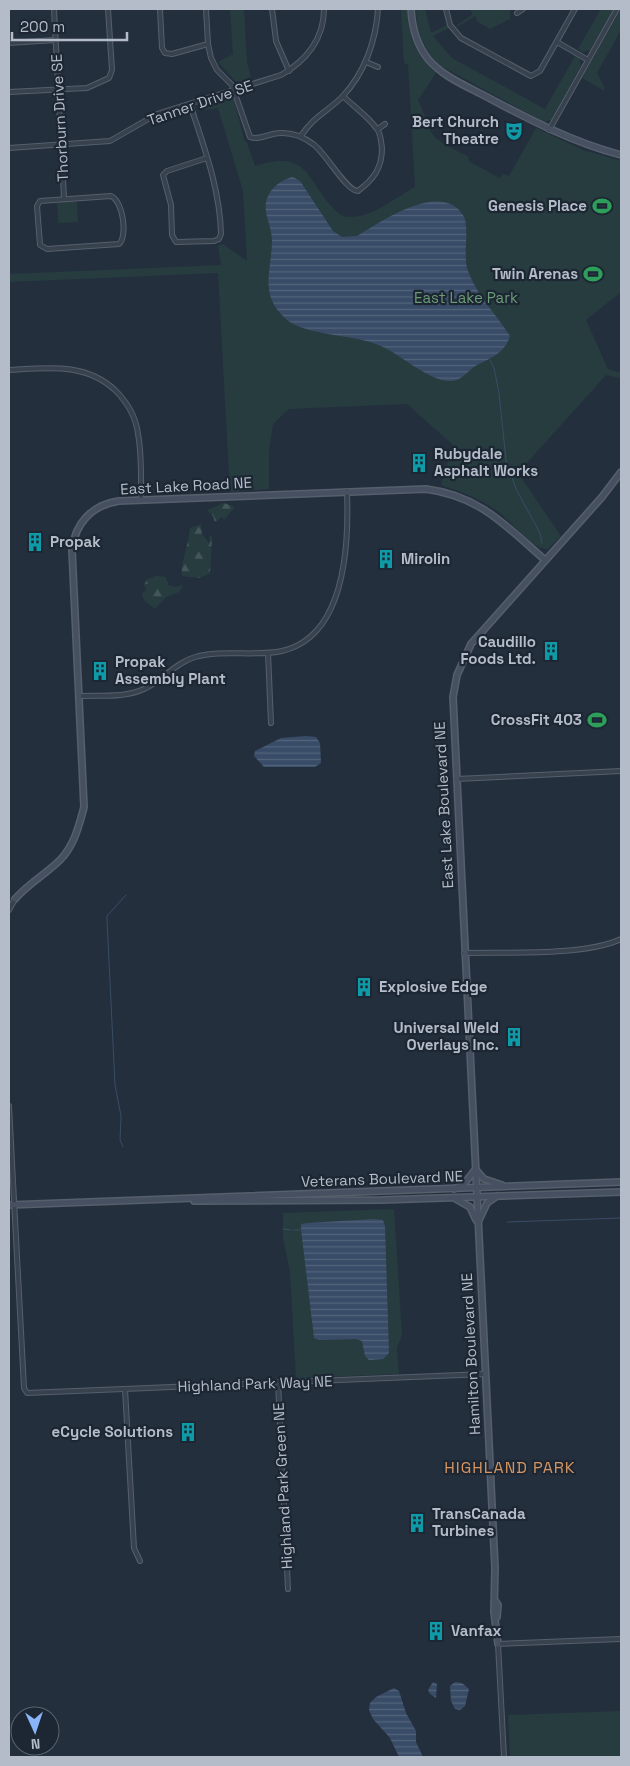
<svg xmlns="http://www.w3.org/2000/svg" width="630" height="1766" font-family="'Space Grotesk',sans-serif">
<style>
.green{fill:#263c3f}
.forest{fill:url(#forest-firs)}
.water{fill:url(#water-rules)}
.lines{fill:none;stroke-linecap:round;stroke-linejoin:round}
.stream{stroke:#394c67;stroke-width:1}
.street-casing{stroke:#565f6c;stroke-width:6}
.secondary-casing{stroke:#565f6c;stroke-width:8}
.street{stroke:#38414e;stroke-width:4}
.secondary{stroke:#465061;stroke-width:5}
.labels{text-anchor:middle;stroke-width:4.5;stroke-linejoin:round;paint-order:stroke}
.street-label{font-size:15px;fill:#b4bcc9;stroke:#1d2633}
.poi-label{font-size:15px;font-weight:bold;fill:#b4bcc9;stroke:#1d2633;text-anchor:end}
.park-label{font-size:15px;fill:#6b9a76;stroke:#1d2633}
.neighbourhood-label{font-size:16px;letter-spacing:1px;fill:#d59563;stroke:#1d2633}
</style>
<defs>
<pattern id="forest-firs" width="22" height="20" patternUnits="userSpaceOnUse" patternTransform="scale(1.25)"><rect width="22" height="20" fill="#263c3f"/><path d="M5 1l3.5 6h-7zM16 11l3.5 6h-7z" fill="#435659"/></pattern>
<pattern id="water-rules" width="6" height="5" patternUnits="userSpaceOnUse" patternTransform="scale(1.25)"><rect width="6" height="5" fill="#394c67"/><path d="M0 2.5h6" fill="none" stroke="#53647b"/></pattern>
</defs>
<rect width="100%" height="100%" fill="#242f3e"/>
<!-- green -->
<g class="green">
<polygon points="230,9 244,9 247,62 252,81 239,85 218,62 233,54"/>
<path d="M 401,9 L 407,9 C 408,36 415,54 436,73 L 418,100 C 423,110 426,120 430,130 C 435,142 458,151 469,157 L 468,161 L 500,178 L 503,174 L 509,176 L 536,128 L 583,150 L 621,161 L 621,292 L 586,320 L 608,369 L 621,373 L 621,378 L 606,375 L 518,473 L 561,536 L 548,549 C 533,550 512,523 500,513 C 482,499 462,492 441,485 L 453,445 L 407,404 L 289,409 L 273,424 L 269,451 L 269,489 L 230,492 L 218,273 L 9,282 L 9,274 L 221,265 L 218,246 L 223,244 L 247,261 L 243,191 L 218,108 L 197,111 L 201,104 L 228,97 L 234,100 L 244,139 L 247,143 L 255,166 C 315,147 305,187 341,215 C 365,224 394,198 415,187 L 408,65 L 404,63 Z"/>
<path d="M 416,9 L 425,9 L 431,33 L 447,25 L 449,28 L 433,36 L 452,58 L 545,109 L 575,56 L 579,58 L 581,66 L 551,120 L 544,122 L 441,66 C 423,50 417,32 416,9 Z"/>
<polygon points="469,9 510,9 510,19 490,29 478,22 475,16 457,27 456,26 473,14"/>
<polygon points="601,9 614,9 590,50 583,52 578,49"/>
<polygon points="621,9 621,30 597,73 605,88 603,90 582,78"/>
<polygon points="57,202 77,202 78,222 58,223"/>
<polygon points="394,1209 402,1335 397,1348 399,1374 296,1378 290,1272 283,1238 283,1213"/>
<polygon points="621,1711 621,1757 510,1757 508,1715"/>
</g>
<!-- forest -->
<g class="forest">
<polygon points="224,503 235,507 224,520 222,517 215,522 213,516 207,510"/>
<path d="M 201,524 L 202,534 L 209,543 L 210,535 L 212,537 L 210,573 L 200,578 L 182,576 C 180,565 189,543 190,528 Z"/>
<polygon points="156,576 166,577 168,585 176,587 183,585 179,592 166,597 155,609 144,600 142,594 146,590 144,585 147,579"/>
</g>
<!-- water -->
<g class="water">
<path d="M 293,177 L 300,181 L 333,231 L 342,237 L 357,236 C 380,222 441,180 463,215 C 470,226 463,252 467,268 C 475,293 496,314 510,336 C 505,353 491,358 477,365 C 468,370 463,380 452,381 C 431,383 400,354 381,346 C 355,334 305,336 286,319 C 259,295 271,273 272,242 C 272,231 268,222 266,212 C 263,194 278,180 293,177 Z"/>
<polygon points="306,736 316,737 320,743 321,763 315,767 264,767 254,756 255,751 281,738"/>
<polygon points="374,1219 383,1220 385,1226 389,1353 383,1359 369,1360 365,1356 362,1341 356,1339 319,1340 314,1338 301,1229 301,1224 308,1223"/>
<polygon points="433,1682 437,1684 436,1698 430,1694 428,1690"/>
<polygon points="455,1682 462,1683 469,1689 465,1706 460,1710 455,1709 451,1701 450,1686"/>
<polygon points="394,1688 399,1691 406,1713 416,1731 416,1742 423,1757 399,1757 390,1738 373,1719 369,1710 370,1703 376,1697"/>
</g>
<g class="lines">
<!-- stream -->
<g class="stream">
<polyline points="490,360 494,368 499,393 506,460 516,489 540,533 542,543"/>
<polyline points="123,1147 120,1140 121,1116 115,1085 107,920 107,916 126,895"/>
<polyline points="507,1222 621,1218"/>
<polyline points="283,1229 291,1230"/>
<polyline points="294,1230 301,1230"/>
</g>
<!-- street casing -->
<g class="street-casing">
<g id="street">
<polyline points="54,9 64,198"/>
<polyline points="160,9 162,48 165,53 172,54 208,44"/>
<path d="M 206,9 L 208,44 L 211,58 L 217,70 L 232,85 L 250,137 C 258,140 265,136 273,134 C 288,131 301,135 313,144 C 326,153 346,191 358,191 C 374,179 382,168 382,148 C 381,142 381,134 377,129 C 369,117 353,106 343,96"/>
<polyline points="272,9 276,41 289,71"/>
<polyline points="446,9 450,25 461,38 531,76 540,71 575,9"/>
<polyline points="517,13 523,9"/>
<polyline points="557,42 588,60"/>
<polyline points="9,43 55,40"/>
<polyline points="366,62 378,67"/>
<polyline points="9,92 87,88 109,78 112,70 108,9"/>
<path d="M 190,104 C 204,147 220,189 221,234 L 219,239 L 214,241 L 176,242 L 172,235 L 171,205 L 163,175 L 167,171 L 207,158"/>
<polyline points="378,129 385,124"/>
<polyline points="549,130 617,9"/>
<path d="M 301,136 C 312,118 328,111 342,97 C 365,73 376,40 378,9"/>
<path d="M 9,148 L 110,141 L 157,114 L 281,75 C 306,61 324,39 324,9"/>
<path d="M 111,196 C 123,201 128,236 119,244 L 47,249 L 40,245 L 37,206 L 40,201 Z"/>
<path d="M 9,370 C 47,368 85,362 115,390 C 127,402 136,417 138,434 C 142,455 141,478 141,500"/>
<polyline points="268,653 271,723"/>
<path d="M 80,696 C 100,695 125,698 144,689 C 162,681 175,663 195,657 C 223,649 254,657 282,651 C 346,636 349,544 347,491"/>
<polyline points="456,779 621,771"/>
<polyline points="9,910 15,899"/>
<path d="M 464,953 C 506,952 586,956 621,939"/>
<polyline points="9,1106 24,1388 27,1393 485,1374"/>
<polyline points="278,1382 288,1589"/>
<polyline points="125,1389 134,1548 140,1561"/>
<polyline points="504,1757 498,1644 621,1639"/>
</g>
</g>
<!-- secondary casing -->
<g class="secondary-casing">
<g id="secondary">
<path d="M 411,9 C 412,27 416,44 428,59 C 442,76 466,86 485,96 C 530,120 572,142 621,155"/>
<path d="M 15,899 C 29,883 46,874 60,860 C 74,846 79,826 84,807 L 72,550 C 75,523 92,505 119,501 L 426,489 C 480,496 506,526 545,560"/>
<polyline points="476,1170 484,1179 502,1185"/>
<polyline points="454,1189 464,1184 475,1170"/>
<polyline points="456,1199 470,1207 476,1220"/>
<polyline points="194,1201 382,1200 621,1192"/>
<polyline points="9,1205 621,1182"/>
<polyline points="479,1220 487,1203 497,1196"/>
<polyline points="495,1601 498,1605 497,1617"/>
<polyline points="498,1644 494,1612 495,1568 453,697 457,675 471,644 602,497 621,472"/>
</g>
</g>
<!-- street -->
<use href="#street" class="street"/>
<!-- secondary -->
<use href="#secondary" class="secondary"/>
</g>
<!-- icons -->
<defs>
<g id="theatre-bare" transform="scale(1.5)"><path d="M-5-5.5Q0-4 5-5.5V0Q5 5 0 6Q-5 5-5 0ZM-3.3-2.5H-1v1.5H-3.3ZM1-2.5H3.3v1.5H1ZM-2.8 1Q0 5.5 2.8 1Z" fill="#0f9aa8" stroke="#1d2633" stroke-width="2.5" paint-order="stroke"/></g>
<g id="stadium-bare" transform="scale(1.5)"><path d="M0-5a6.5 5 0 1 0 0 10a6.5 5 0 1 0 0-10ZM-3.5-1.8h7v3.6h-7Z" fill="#2e9e5b" stroke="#1d2633" stroke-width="2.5" paint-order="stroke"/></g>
<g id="building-bare" transform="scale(1.5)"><path d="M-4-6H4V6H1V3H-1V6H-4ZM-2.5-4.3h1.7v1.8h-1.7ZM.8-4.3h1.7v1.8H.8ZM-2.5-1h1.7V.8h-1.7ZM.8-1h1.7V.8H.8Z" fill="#0f9aa8" stroke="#1d2633" stroke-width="2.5" paint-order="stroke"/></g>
</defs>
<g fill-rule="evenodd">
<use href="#theatre-bare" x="514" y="131"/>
<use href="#stadium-bare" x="602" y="206"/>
<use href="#stadium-bare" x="593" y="274"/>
<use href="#building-bare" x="419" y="463"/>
<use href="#building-bare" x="35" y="542"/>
<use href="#building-bare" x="386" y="559"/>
<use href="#building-bare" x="551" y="651"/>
<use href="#building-bare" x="100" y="671"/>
<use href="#stadium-bare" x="597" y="720"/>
<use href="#building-bare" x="364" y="987"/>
<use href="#building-bare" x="514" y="1037"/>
<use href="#building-bare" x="188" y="1432"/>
<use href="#building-bare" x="417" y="1523"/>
<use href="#building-bare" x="436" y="1631"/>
</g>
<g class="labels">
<!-- street labels -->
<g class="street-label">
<text transform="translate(200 103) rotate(-19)" y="5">Tanner Drive SE</text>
<text transform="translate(60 118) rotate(-93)" y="5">Thorburn Drive SE</text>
<text transform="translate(186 486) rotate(-3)" y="5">East Lake Road NE</text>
<text transform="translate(444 805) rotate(-93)" y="5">East Lake Boulevard NE</text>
<text transform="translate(382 1179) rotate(-2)" y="5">Veterans Boulevard NE</text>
<text transform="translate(471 1354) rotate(-93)" y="5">Hamilton Boulevard NE</text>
<text transform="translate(255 1384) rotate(-2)" y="5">Highland Park Way NE</text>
<text transform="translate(283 1486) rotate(-93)" y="5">Highland Park Green NE</text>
</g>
<!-- poi labels -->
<g class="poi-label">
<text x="499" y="127">Bert Church<tspan x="499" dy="17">Theatre</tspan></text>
<text x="587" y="211">Genesis Place</text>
<text x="578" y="279">Twin Arenas</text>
<text x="434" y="459" text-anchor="start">Rubydale<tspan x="434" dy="17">Asphalt Works</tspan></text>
<text x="50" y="547" text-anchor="start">Propak</text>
<text x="401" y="564" text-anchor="start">Mirolin</text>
<text x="536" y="647">Caudillo<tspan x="536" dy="17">Foods Ltd.</tspan></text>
<text x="115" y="667" text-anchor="start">Propak<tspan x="115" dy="17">Assembly Plant</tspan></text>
<text x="582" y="725">CrossFit 403</text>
<text x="379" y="992" text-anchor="start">Explosive Edge</text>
<text x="499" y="1033">Universal Weld<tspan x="499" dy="17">Overlays Inc.</tspan></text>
<text x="173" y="1437">eCycle Solutions</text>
<text x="432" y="1519" text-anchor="start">TransCanada<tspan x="432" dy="17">Turbines</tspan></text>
<text x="451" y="1636" text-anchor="start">Vanfax</text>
</g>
<!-- park labels -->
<g class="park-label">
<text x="466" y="303">East Lake Park</text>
</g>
<!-- neighbourhood labels -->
<g class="neighbourhood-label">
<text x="510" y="1473">HIGHLAND PARK</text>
</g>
</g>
<!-- border -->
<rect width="630" height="1766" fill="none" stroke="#b4bcc9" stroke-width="20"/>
<!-- north arrow -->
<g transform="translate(35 1731) rotate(177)"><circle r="24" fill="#1d2633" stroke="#59626f"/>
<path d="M0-4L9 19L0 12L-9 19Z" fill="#8ab4f8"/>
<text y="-8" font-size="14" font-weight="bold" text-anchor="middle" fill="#b4bcc9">N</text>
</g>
<!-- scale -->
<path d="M12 32v8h115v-8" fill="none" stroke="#b4bcc9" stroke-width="2.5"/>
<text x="20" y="32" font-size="15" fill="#b4bcc9" stroke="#1d2633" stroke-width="4" paint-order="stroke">200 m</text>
</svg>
